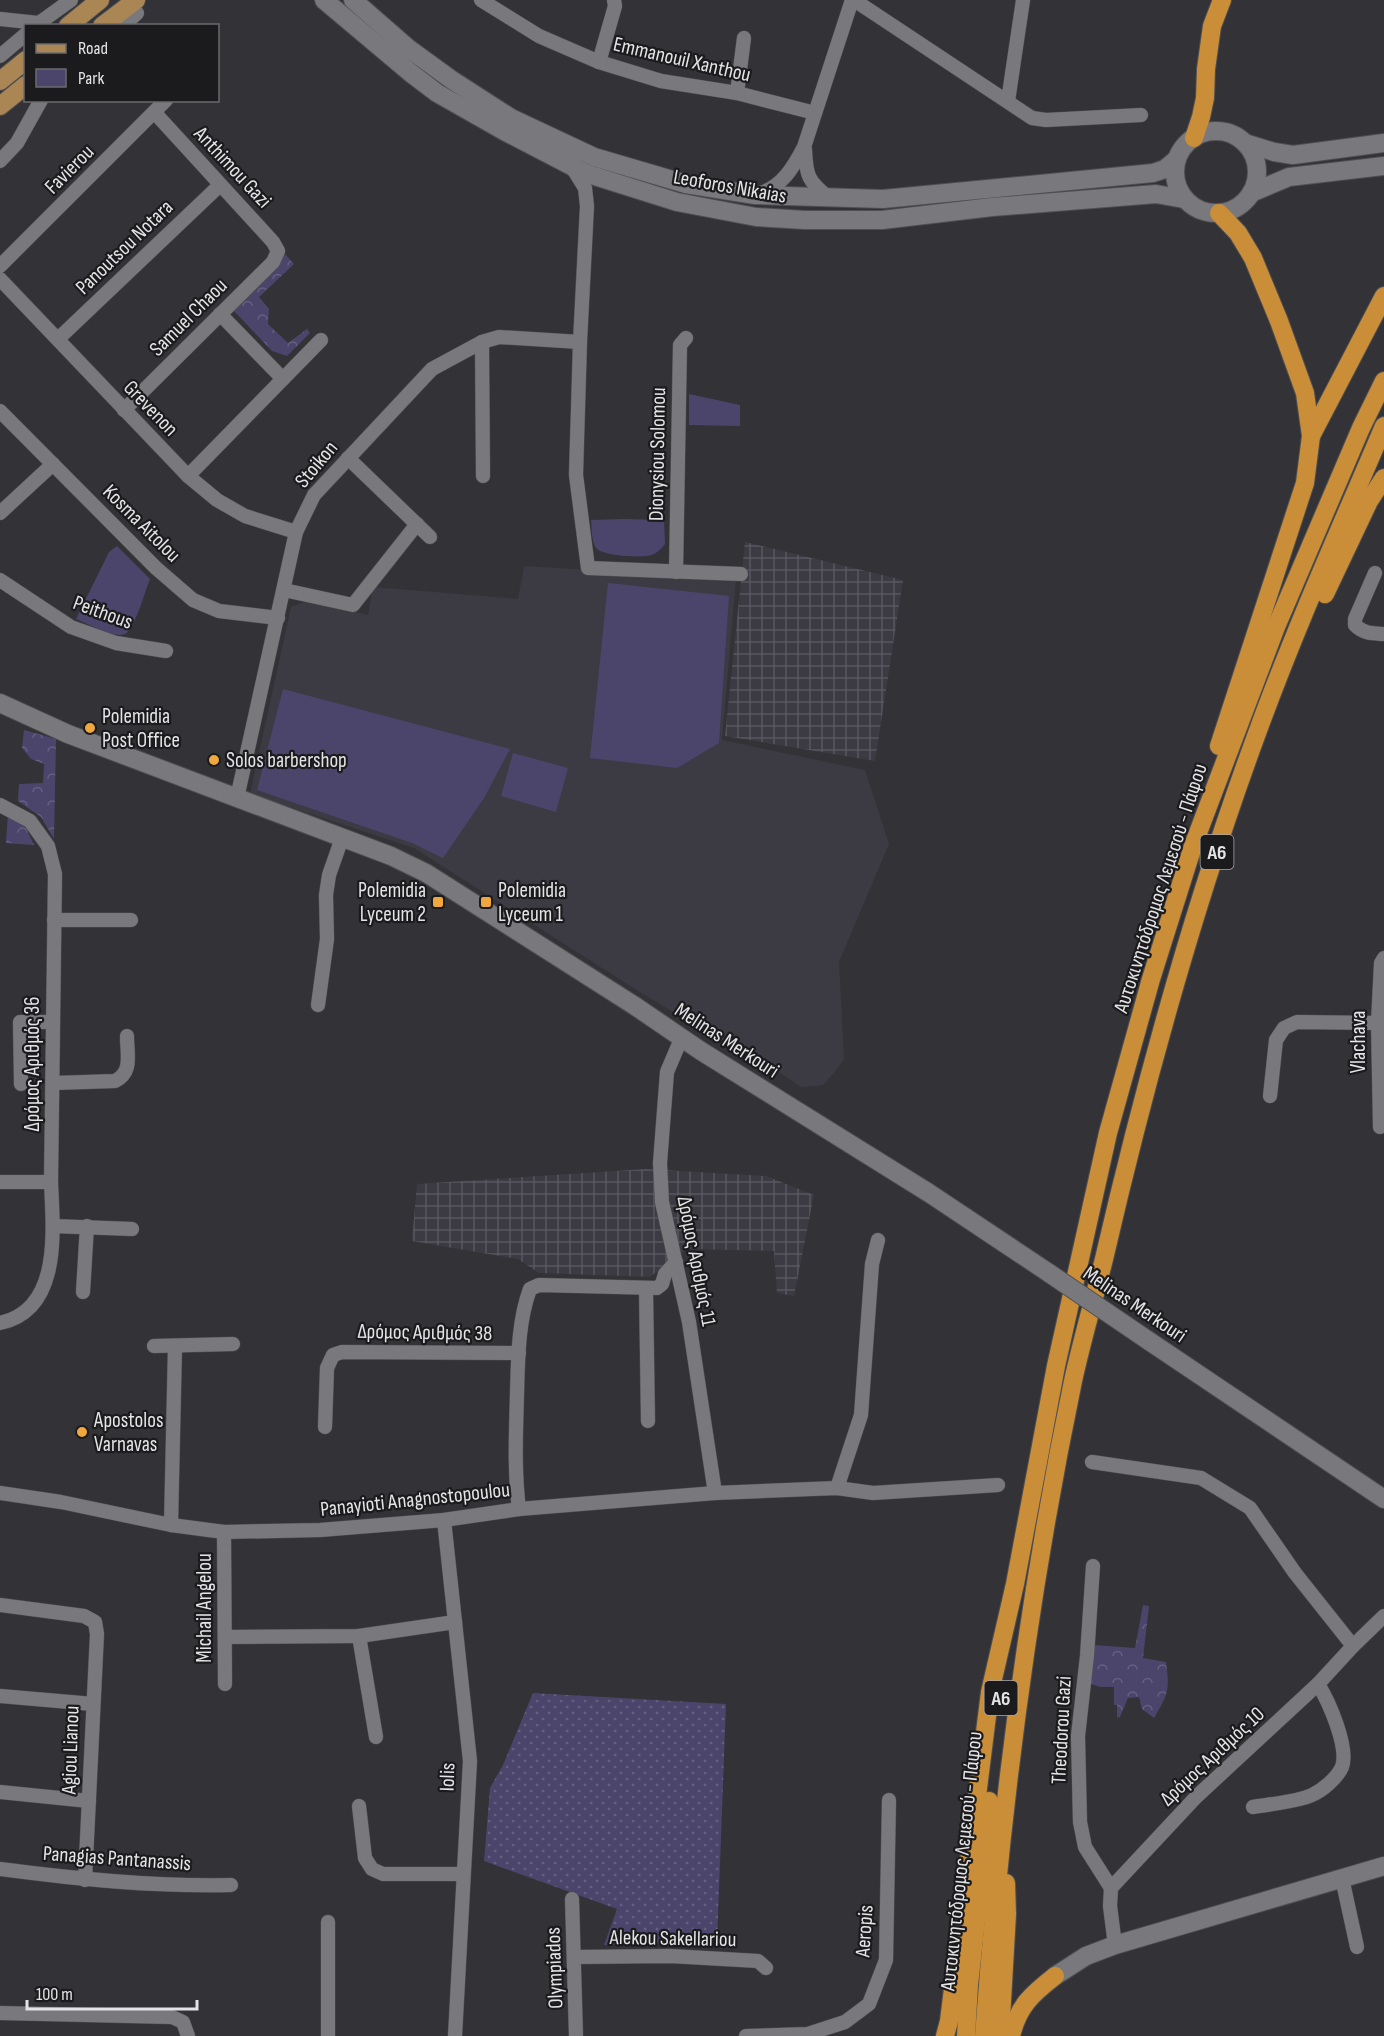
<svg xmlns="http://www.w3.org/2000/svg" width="1384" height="2036" font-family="'Sofia Sans Condensed',sans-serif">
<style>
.built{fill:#3c3b44}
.industrial{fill:url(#industrial-grid)}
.grass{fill:url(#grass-dots)}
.forest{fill:url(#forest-crowns)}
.park{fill:#4b456c}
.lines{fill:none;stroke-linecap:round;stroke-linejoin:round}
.street-casing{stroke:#4f4f52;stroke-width:15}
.secondary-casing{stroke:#4f4f52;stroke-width:20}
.primary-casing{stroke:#4f4f52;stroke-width:20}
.highway-casing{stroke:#4f4f52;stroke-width:20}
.street{stroke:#79797d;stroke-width:14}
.secondary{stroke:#79797d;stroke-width:18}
.primary{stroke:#aa8654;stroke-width:18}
.highway{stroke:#cb8e38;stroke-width:18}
.secondary-bridge-casing{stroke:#4f4f52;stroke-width:20;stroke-linecap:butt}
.secondary-bridge{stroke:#79797d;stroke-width:18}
.poi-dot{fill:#efa73e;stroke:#1b1a1c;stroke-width:2}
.labels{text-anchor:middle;stroke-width:4.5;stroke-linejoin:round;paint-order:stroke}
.shield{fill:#1b1a1c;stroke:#a8a7aa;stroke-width:1.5}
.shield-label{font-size:20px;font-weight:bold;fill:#e4e4e7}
.street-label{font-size:21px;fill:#e4e4e7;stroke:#1b1a1c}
.poi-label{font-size:21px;fill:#e4e4e7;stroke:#1b1a1c;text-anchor:start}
</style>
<defs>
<pattern id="industrial-grid" width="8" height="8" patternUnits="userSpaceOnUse" patternTransform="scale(1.5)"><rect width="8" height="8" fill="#3c3b44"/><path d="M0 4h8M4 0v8" fill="none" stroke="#58575f"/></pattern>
<pattern id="grass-dots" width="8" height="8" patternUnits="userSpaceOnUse" patternTransform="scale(1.5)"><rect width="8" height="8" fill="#4b456c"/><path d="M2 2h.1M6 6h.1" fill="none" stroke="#656081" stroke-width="1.8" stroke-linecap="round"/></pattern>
<pattern id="forest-crowns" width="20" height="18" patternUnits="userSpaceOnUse" patternTransform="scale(1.5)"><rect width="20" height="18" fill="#4b456c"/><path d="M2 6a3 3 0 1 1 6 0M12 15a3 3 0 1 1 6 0" fill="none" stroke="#656081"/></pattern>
</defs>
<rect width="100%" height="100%" fill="#333236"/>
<!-- built -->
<polygon class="built" points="524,566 736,579 722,740 865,770 889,844 839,962 844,1059 835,1072 823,1085 801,1087 768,1065 696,1026 635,989 414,848 250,794 291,607 308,601 368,615 373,587 518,599"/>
<!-- industrial -->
<g class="industrial">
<polygon points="745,542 903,580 875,761 725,736"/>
<polygon points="646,1169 766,1176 814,1195 794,1296 777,1293 774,1251 687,1249 650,1277 539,1273 518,1259 412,1241 417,1184"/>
</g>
<!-- grass -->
<polygon class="grass" points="533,1693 726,1704 717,1943 604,1945 617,1909 484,1861 490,1788 503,1765"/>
<!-- forest -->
<g class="forest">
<polygon points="285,254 294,264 259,297 269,309 268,324 288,343 307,329 310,333 287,356 272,351 234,311 234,304"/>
<polygon points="24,730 56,739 54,839 41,817 18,801 19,784 43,783 44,764 31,759 22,748"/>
<polygon points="8,813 26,828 34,845 6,843"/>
<path d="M 1143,1605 L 1149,1606 L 1143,1658 L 1166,1662 C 1170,1691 1168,1694 1154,1718 L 1142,1709 L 1139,1697 L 1128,1698 L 1120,1717 L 1117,1718 L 1117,1705 L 1114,1705 L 1114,1687 L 1100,1687 L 1088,1683 L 1093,1645 L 1135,1648 Z"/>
</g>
<!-- park -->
<g class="park">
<polygon points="689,394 740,405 740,426 689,425"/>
<path d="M 624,519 L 664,520 L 665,544 C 662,548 658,552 654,554 C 645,559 605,556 597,549 C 591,543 592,528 591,520 Z"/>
<path d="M 117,546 L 150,579 C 145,591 135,629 125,634 C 114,639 87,623 76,619 L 109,552 Z"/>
<polygon points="608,583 729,596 719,743 677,768 590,758"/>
<polygon points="283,689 510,749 484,798 443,858 412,843 257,790"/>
<polygon points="513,753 568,768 556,812 501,796"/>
</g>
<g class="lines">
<!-- street casing -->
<g class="street-casing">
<g id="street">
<polyline points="481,0 539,36 599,62 661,81 737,93 815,113"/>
<polyline points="854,0 1032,118 1046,120 1141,115"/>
<polyline points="0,19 38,23"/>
<polyline points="35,26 71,0"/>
<polyline points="123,26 137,13"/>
<polyline points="0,56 26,34"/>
<polyline points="599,62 615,6 614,0"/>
<polyline points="737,93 744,38"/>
<polyline points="1008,101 1023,0"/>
<path d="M 805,149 C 806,176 808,181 829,198"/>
<polyline points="0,161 17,143 41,100"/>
<polyline points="572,167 585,188 587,206 580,342 576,475 588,568 741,574"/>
<path d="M 758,194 C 782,187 793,168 804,147 L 852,0"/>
<polyline points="0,266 166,100"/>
<polyline points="0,279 188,476 217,500 245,516 296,532"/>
<polyline points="220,314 283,379"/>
<polyline points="58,339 220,185"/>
<polyline points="482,342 483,476"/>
<polyline points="124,410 273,262 278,251 273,242 155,113"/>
<polyline points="0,411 156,568 193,600 219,611 278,618"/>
<polyline points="348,458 430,537"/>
<polyline points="188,476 321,340"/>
<polyline points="0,513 53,464"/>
<polyline points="676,572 680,345 686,338"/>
<path d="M 1375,573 L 1355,619 L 1355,625 C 1364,634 1372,633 1384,634"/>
<polyline points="0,580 71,627 116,643 166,651"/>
<polyline points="284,590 353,605 417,524"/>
<polyline points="237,798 296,532 314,495 432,369 482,342 499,337 580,342"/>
<path d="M 0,805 L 30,821 L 48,846 L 55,874 L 51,1182 C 53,1230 62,1310 0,1323"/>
<polyline points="54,920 131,920"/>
<polyline points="318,1005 327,939 326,895 329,875 342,838"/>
<polyline points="681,1039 667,1072 660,1163 662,1202 689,1322 715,1493"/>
<path d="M 54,1083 L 115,1081 C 133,1072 127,1055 127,1036"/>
<polyline points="21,1084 20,1022 53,1022"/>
<polyline points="1270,1096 1276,1040 1284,1028 1297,1022 1378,1023"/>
<polyline points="1380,1127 1378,1023 1381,963 1384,958"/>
<polyline points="0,1182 51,1182"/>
<polyline points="53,1226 132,1229"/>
<polyline points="646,1289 648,1421"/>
<polyline points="83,1292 87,1226"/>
<polyline points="154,1346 233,1344"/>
<polyline points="325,1427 327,1368 333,1355 342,1352 519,1353"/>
<polyline points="1092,1462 1201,1478 1250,1508 1295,1573 1353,1646"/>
<polyline points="837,1488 861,1415 872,1264 878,1240"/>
<polyline points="0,1493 61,1502 171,1525 224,1532 320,1530 444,1520 519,1509 715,1493 837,1488 873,1493 998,1485"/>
<path d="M 519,1509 C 514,1469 516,1434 517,1394 C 518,1360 518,1321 530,1289 L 539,1285 L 657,1288 L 662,1284 L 665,1274 L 676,1262"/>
<polyline points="444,1520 470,1761 455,2036"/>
<polyline points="171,1525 175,1346"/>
<polyline points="224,1532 225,1684"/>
<polyline points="1093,1566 1087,1656 1078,1736 1080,1822 1085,1847 1111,1888"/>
<polyline points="0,1605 84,1616 95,1622 97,1634 85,1880"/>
<polyline points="359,1636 376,1737"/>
<polyline points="225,1637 359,1636 455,1622"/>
<polyline points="0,1696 93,1704"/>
<polyline points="0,1792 89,1801"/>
<polyline points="359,1806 365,1858 372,1869 383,1874 462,1874"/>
<path d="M 1253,1807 C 1270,1804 1297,1802 1312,1795 C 1323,1790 1337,1778 1342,1767 C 1349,1747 1329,1702 1318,1684"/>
<path d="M 0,1869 C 76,1879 154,1887 231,1885"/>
<polyline points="1342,1878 1357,1947"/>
<polyline points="572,1899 576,2036"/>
<polyline points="328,1922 328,2036"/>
<polyline points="1115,1945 1110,1906 1111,1888 1196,1797 1318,1684 1353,1646 1384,1616"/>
<polyline points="575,1957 670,1956 758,1961 766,1968"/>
<polyline points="0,2013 172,2017 183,2022 188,2036"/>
<polyline points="746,2036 808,2034 845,2022 869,2004 886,1960 889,1800"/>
</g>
</g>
<!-- secondary casing -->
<g class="secondary-casing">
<g id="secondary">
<polyline points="324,0 412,74 437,93 504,131 585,173 677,202 756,217 805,220 882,220 992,207 1156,194 1184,199"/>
<polyline points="353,0 408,48 452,80 511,118 594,157 686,184 755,195 883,199 1153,173 1165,169 1177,159"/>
<circle cx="1216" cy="172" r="41"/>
<polyline points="1245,143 1274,152 1293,155 1384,143"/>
<polyline points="1251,193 1289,177 1384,166"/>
<polyline points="0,703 68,734 391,856 426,873 635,1006 701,1051 929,1193 1049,1273"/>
<polyline points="1149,1341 1384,1499"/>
<polyline points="1055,1976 1086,1956 1115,1945 1384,1866"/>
</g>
</g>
<!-- primary casing -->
<g class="primary-casing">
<g id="primary">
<polyline points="68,26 100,0"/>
<polyline points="102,26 136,0"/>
<polyline points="0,81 26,60"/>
<polyline points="0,106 26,85"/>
</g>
</g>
<!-- highway casing -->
<g class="highway-casing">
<g id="highway">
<polyline points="1194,138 1201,117 1205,98 1206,69 1212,26 1222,0"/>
<polyline points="1311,436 1384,296"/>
<polyline points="1325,594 1369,501 1384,478"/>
<polyline points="1219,746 1305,483 1311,436 1305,393 1279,321 1253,258 1238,233 1219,213"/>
<polyline points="945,2036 949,2021 990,1692 1015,1584 1056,1366 1108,1133 1151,979 1193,846 1276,627 1361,428 1384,381"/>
<polyline points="966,2036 969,1985 989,1801"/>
<path d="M 984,2036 C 1000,1816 1028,1597 1073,1381 C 1082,1340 1094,1299 1104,1259 C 1145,1082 1193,907 1256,736 C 1294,631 1340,529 1384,426"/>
<polyline points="1000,2036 1007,1914 1006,1883"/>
<path d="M 1011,2036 C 1018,2006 1032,1994 1055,1976"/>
</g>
</g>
<!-- street -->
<use href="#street" class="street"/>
<!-- secondary -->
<use href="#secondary" class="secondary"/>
<!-- primary -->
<use href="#primary" class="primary"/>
<!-- highway -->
<use href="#highway" class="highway"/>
<!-- secondary-bridge casing -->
<g class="secondary-bridge-casing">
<polyline id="secondary-bridge" points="1049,1273 1149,1341"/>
</g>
<!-- secondary-bridge -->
<use href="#secondary-bridge" class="secondary-bridge"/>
</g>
<!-- markers -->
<g class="poi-dot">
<circle cx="90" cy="728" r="6"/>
<circle cx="214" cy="760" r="6"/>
<rect x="432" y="896" width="12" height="12" rx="3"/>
<rect x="480" y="896" width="12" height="12" rx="3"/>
<circle cx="82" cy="1432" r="6"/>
</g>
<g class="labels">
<!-- shield labels -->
<g class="shield">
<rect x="1200.5" y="835" width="33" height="34" rx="4.5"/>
<rect x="984.5" y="1681" width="33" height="34" rx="4.5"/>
</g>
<g class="shield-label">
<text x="1217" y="859">A6</text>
<text x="1001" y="1705">A6</text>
</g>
<!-- street labels -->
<g class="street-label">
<text transform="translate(682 59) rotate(13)" y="7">Emmanouil Xanthou</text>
<text transform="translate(233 167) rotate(47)" y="7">Anthimou Gazi</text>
<text transform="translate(69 169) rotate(-45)" y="7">Favierou</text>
<text transform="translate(730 186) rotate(10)" y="7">Leoforos Nikaias</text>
<text transform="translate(124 247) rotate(-44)" y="7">Panoutsou Notara</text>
<text transform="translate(188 317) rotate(-45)" y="7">Samuel Chaou</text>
<text transform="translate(151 408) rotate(46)" y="7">Grevenon</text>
<text transform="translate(657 454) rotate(-89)" y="7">Dionysiou Solomou</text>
<text transform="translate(316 464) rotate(-50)" y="7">Stoikon</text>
<text transform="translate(142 523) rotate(45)" y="7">Kosma Aitolou</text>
<text transform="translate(103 612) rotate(20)" y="7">Peithous</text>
<text transform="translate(1160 888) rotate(-72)" y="7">Αυτοκινητόδρομος Λεμεσού - Πάφου</text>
<text transform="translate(727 1040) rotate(33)" y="7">Melinas Merkouri</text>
<text transform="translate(1358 1042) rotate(-90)" y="7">Vlachava</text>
<text transform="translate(32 1064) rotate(-90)" y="7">Δρόμος Αριθμός 36</text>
<text transform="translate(697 1261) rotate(79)" y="7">Δρόμος Αριθμός 11</text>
<text transform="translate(1135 1304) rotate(34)" y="7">Melinas Merkouri</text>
<text transform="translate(425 1332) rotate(1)" y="7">Δρόμος Αριθμός 38</text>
<text transform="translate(415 1499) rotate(-6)" y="7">Panayioti Anagnostopoulou</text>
<text transform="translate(204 1608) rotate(-90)" y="7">Michail Angelou</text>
<text transform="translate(1061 1730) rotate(-87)" y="7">Theodorou Gazi</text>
<text transform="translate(70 1750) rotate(-88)" y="7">Agiou Lianou</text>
<text transform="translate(1212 1756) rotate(-43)" y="7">Δρόμος Αριθμός 10</text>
<text transform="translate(447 1777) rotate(-88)" y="7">Iolis</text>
<text transform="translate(117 1858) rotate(4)" y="7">Panagias Pantanassis</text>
<text transform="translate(961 1861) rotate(-84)" y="7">Αυτοκινητόδρομος Λεμεσού - Πάφου</text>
<text transform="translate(864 1931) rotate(-86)" y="7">Aeropis</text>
<text transform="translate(673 1938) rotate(1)" y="7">Alekou Sakellariou</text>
<text transform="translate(554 1968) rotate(-92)" y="7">Olympiados</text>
</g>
<!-- poi labels -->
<g class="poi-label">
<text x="102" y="723">Polemidia<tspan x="102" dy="24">Post Office</tspan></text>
<text x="226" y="767">Solos barbershop</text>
<text x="426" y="897" text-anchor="end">Polemidia<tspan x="426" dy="24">Lyceum 2</tspan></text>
<text x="498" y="897">Polemidia<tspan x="498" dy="24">Lyceum 1</tspan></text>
<text x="94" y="1427">Apostolos<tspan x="94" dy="24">Varnavas</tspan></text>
</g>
</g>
<!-- legend -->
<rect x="24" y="24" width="195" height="78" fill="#1b1a1c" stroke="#6b6b6d" stroke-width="1.5"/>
<rect x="36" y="44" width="30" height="9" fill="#aa8654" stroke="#6b6b6d" stroke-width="1.5"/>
<text x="78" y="54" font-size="18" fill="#e4e4e7">Road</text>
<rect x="36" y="69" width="30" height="18" fill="#4b456c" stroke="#6b6b6d" stroke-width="1.5"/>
<text x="78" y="84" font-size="18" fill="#e4e4e7">Park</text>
<!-- scale -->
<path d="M27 2000v9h170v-9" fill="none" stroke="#e4e4e7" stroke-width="3"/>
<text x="36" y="2000" font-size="18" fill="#e4e4e7" stroke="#1b1a1c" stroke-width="4.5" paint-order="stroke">100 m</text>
</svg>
